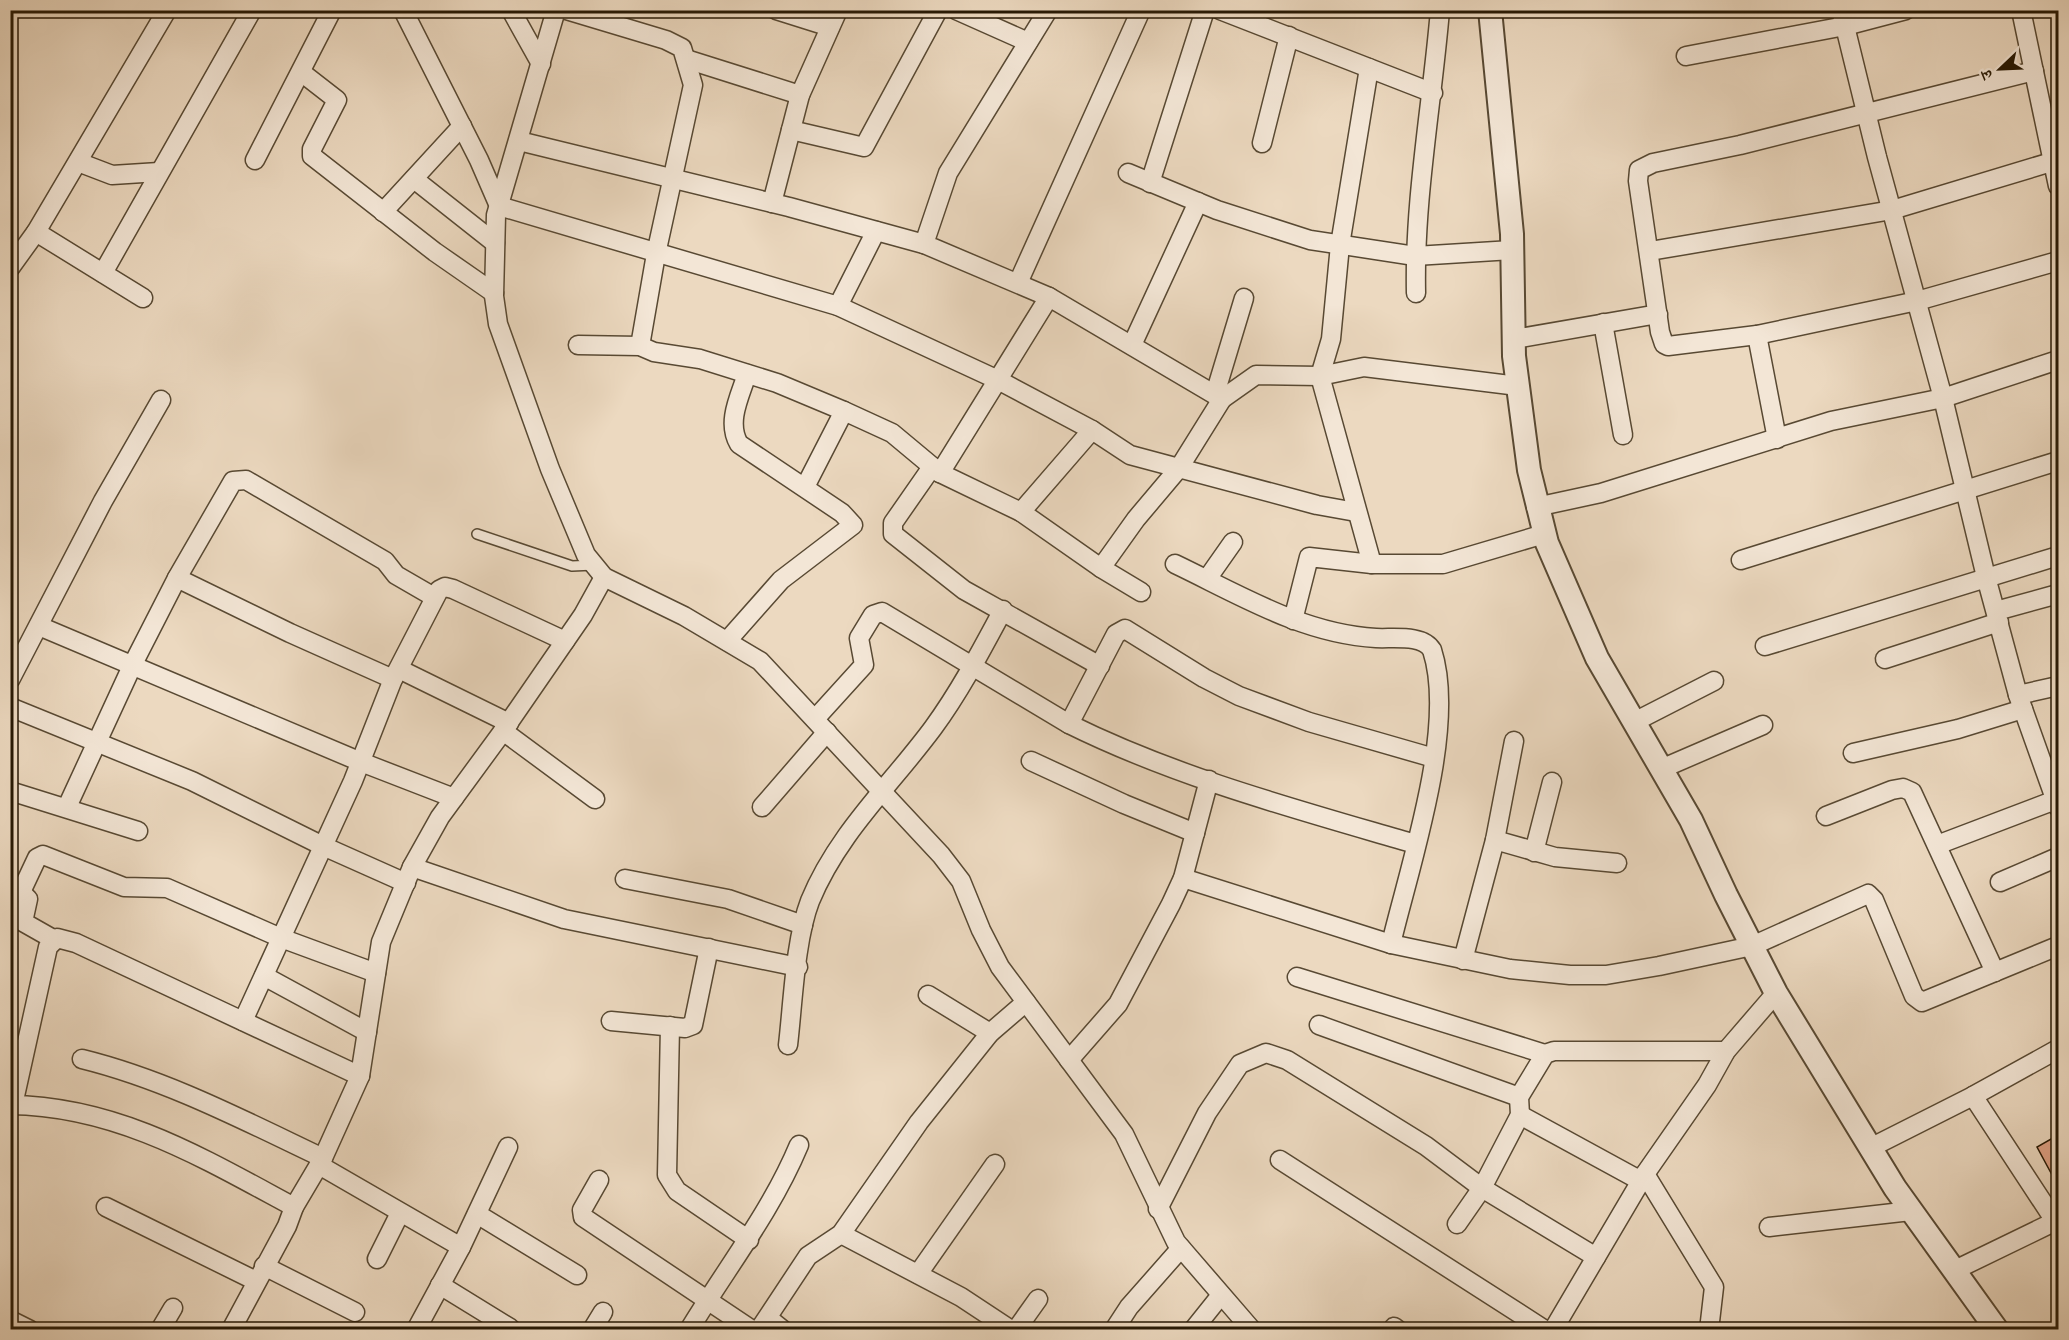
<svg xmlns="http://www.w3.org/2000/svg" width="2069" height="1340" font-family="Vollkorn,'Noto Serif Devanagari',serif">
<style>
.shadow{fill:#0003}
.building{fill:#e0a285;stroke:#271904;stroke-width:1.5}
.lines{fill:none;stroke-linecap:round;stroke-linejoin:round}
.service-casing{stroke:#584933;stroke-width:12}
.minor-casing{stroke:#584933;stroke-width:21}
.tertiary-casing{stroke:#584933;stroke-width:26}
.service{stroke:#f3e6d6;stroke-width:9}
.minor{stroke:#f3e6d6;stroke-width:18}
.tertiary{stroke:#f3e6d6;stroke-width:22}
</style>
<rect width="100%" height="100%" fill="#ecd9c0"/>
<filter id="stains"><feTurbulence type="fractalNoise" baseFrequency=".00333" numOctaves="4"/><feColorMatrix values="0 0 0 0 .2 0 0 0 0 .09 0 0 0 0 .02 0 0 0 .5 -.17"/></filter>
<radialGradient id="worn" r=".72"><stop offset=".6" stop-color="#630" stop-opacity="0"/><stop offset="1" stop-color="#630" stop-opacity=".3"/></radialGradient>
<!-- shadow -->
<polygon class="shadow" points="2055,1139 2058,1142 2058,1181 2056,1179"/>
<!-- building -->
<polygon class="building" points="2058,1135 2058,1186 2037,1147"/>
<g class="lines">
<!-- service casing -->
<g class="service-casing">
<polyline id="service" points="477,534 572,566 594,565"/>
</g>
<!-- minor casing -->
<g class="minor-casing">
<g id="minor">
<polyline points="403,10 479,160 499,206 838,306 998,380 1092,430 1130,455 1317,505 1356,512"/>
<polyline points="511,10 541,64"/>
<polyline points="556,10 496,215 494,296 498,324 550,469 586,555 604,577 684,616 760,661 941,855 961,881 981,930 1000,967 1124,1134 1176,1242 1252,1330"/>
<polyline points="566,10 666,40 682,48 693,85 656,254 640,346"/>
<polyline points="776,10 830,27"/>
<polyline points="956,10 1028,42"/>
<polyline points="1048,10 948,173 924,244 1049,297"/>
<polyline points="1220,10 1433,93"/>
<polyline points="1841,10 1877,157 1943,398 1986,577 2018,695 2058,807"/>
<polyline points="2021,10 2058,186"/>
<polyline points="1686,56 1845,26 1906,10"/>
<polyline points="686,59 800,95"/>
<polyline points="1369,68 1340,245 1331,339 1320,376 1372,564"/>
<polyline points="2034,71 1740,145 1653,163 1639,170 1638,181 1660,332 1664,344 1668,346 1757,335 1917,301 2058,261"/>
<polyline points="301,72 337,100 312,149 312,156 435,252 494,293"/>
<polyline points="791,130 864,147 938,10"/>
<polyline points="519,141 789,207 924,244"/>
<polyline points="1262,143 1289,36"/>
<polyline points="255,160 332,10"/>
<polyline points="78,162 112,175 159,172"/>
<polyline points="1128,173 1217,210 1310,240 1415,256 1512,250"/>
<polyline points="414,179 495,243"/>
<polyline points="1150,183 1205,10"/>
<polyline points="772,203 800,95 838,10"/>
<polyline points="383,212 462,126"/>
<polyline points="36,232 143,298"/>
<polyline points="1650,251 1892,210 2058,160"/>
<polyline points="10,268 36,232 167,10"/>
<polyline points="103,273 252,10"/>
<polyline points="1018,283 1141,10"/>
<path d="M 1416,293 C 1414,199 1432,105 1440,10"/>
<polyline points="838,306 876,231"/>
<polyline points="1603,323 1623,435"/>
<polyline points="1757,335 1777,439"/>
<polyline points="1514,339 1658,314"/>
<polyline points="578,345 640,346 654,352 700,359 777,383 844,411 892,433 940,473 1021,512 1101,568 1141,592"/>
<polyline points="1132,345 1198,202"/>
<polyline points="1215,394 1244,298"/>
<polyline points="932,467 893,523 893,534 964,590 1100,666"/>
<polyline points="940,473 1049,297 1222,399 1256,375 1320,376 1364,367 1518,386"/>
<polyline points="805,487 844,411"/>
<polyline points="1536,507 1601,493 1831,421 1943,398 2058,360"/>
<polyline points="1021,512 1092,430"/>
<polyline points="1741,560 2058,461"/>
<path d="M 1175,564 C 1240,595 1303,634 1376,638 C 1392,639 1423,634 1432,650 C 1457,727 1410,864 1391,944"/>
<polyline points="1101,568 1136,519 1179,468 1222,399"/>
<polyline points="177,578 290,633 393,679"/>
<polyline points="1207,579 1233,542"/>
<polyline points="1996,611 2058,594"/>
<polyline points="1293,620 1309,557 1372,564 1443,564 1544,534"/>
<polyline points="39,626 361,762 454,798"/>
<path d="M 727,641 L 781,580 L 853,525 L 842,513 L 739,444 C 726,422 740,396 747,374"/>
<polyline points="1765,646 2058,556"/>
<polyline points="1885,659 1999,622"/>
<polyline points="399,669 509,723"/>
<polyline points="10,680 103,501 161,400"/>
<polyline points="2018,695 2058,686"/>
<polyline points="10,707 192,781 323,846 406,883"/>
<path d="M 815,719 L 864,665 L 859,638 L 873,615 L 882,612 L 1069,724 C 1178,778 1299,810 1415,844"/>
<polyline points="1634,722 1714,681"/>
<polyline points="1069,724 1116,634 1125,629 1204,678 1239,696 1309,722 1434,758"/>
<polyline points="503,731 595,799"/>
<polyline points="1853,753 1958,729 2023,709"/>
<polyline points="1031,761 1124,804 1195,833"/>
<polyline points="1661,769 1763,725"/>
<polyline points="10,791 138,831"/>
<polyline points="67,807 133,664 177,578 233,481 246,480 385,561 396,575 434,597"/>
<polyline points="762,807 827,732"/>
<polyline points="1826,816 1892,790 1903,788 1912,792 1995,972"/>
<polyline points="1495,840 1555,857 1617,863"/>
<polyline points="1937,845 2058,799"/>
<polyline points="1534,852 1552,782"/>
<polyline points="412,867 564,919 798,967"/>
<polyline points="1183,878 1391,944 1510,969 1570,975 1606,975 1659,966 1752,946 1868,894 1874,900 1914,996 1922,1002 2058,946"/>
<polyline points="625,879 728,899 803,925"/>
<polyline points="2000,882 2058,857"/>
<polyline points="11,890 21,892 28,899 23,922 53,939"/>
<polyline points="21,892 37,858 43,855 124,887 167,888 281,938 376,973"/>
<polyline points="1463,960 1495,840 1514,741"/>
<polyline points="264,976 367,1032"/>
<polyline points="1297,977 1545,1054"/>
<polyline points="928,995 990,1033"/>
<polyline points="243,1021 353,781 393,679 439,590 445,587 453,589 565,641"/>
<polyline points="611,1021 685,1028 693,1025 709,948"/>
<polyline points="1319,1025 1519,1097"/>
<polyline points="670,1026 667,1175 677,1191 749,1240"/>
<path d="M 788,1045 C 793,1003 795,940 810,901 C 838,833 890,786 933,728 C 960,691 981,651 1003,610"/>
<path d="M 82,1059 C 167,1080 245,1121 323,1158"/>
<polyline points="1069,1060 1118,1004 1171,904 1183,878 1209,780"/>
<path d="M 10,1105 C 117,1106 203,1158 294,1207"/>
<polyline points="13,1105 48,947 57,938 76,943 360,1076"/>
<polyline points="1520,1115 1641,1181"/>
<polyline points="1870,1148 1973,1096"/>
<polyline points="1280,1160 1545,1330"/>
<polyline points="319,1165 461,1247"/>
<polyline points="1645,1174 1714,1287 1709,1330"/>
<polyline points="599,1180 582,1210 583,1217 752,1330"/>
<polyline points="106,1207 256,1281"/>
<polyline points="1158,1209 1207,1113 1240,1064 1266,1053 1287,1060 1426,1146 1482,1188 1596,1257"/>
<polyline points="477,1214 577,1275"/>
<polyline points="2055,1221 1973,1096 2058,1049"/>
<polyline points="1457,1224 1482,1188 1520,1115 1519,1097 1545,1054 1554,1051 1726,1051"/>
<polyline points="1769,1227 1911,1211"/>
<polyline points="841,1234 961,1297 1011,1330"/>
<polyline points="377,1259 400,1213"/>
<polyline points="264,1266 355,1312"/>
<polyline points="1955,1270 2058,1220"/>
<polyline points="918,1274 995,1164"/>
<polyline points="440,1285 510,1328"/>
<polyline points="768,1318 783,1330"/>
<polyline points="10,1320 30,1330"/>
<polyline points="1394,1327 1398,1330"/>
<polyline points="160,1330 173,1308"/>
<polyline points="231,1330 287,1226 294,1207 323,1158 360,1076 381,942 412,867 440,817 503,731 583,615 604,577"/>
<polyline points="416,1330 461,1247 508,1147"/>
<polyline points="592,1330 603,1312"/>
<path d="M 689,1330 C 727,1267 771,1212 799,1145"/>
<polyline points="759,1330 808,1256 841,1234 919,1122 990,1033 1026,1002"/>
<polyline points="1016,1330 1038,1299"/>
<polyline points="1114,1330 1129,1307 1181,1248"/>
<polyline points="1193,1330 1221,1295"/>
<polyline points="1553,1330 1645,1174 1707,1085 1726,1051 1776,993"/>
</g>
</g>
<!-- tertiary casing -->
<g class="tertiary-casing">
<polyline id="tertiary" points="1490,10 1512,234 1514,356 1529,470 1547,543 1597,658 1691,820 1726,895 1776,993 1895,1188 1997,1330"/>
</g>
<!-- service -->
<use href="#service" class="service"/>
<!-- minor -->
<use href="#minor" class="minor"/>
<!-- tertiary -->
<use href="#tertiary" class="tertiary"/>
</g>
<!-- margin -->
<rect width="2069" height="1340" fill="none" stroke="#ecd9c0" stroke-width="36"/>
<rect x="12" y="12" width="2045" height="1316" fill="none" stroke="#271904" stroke-width="3"/>
<rect x="18" y="18" width="2033" height="1304" fill="none" stroke="#271904" stroke-width="1.5"/>
<!-- north arrow -->
<g transform="translate(2000 69) rotate(247)" stroke="#f3e6d6" stroke-width="4.5" paint-order="stroke">
<path d="M0-4.5L10 22L0 15L-10 22Z" fill="#271904"/>
<text y="-9" font-size="16" font-weight="bold" text-anchor="middle" fill="#271904">उ</text>
</g>
<rect width="100%" height="100%" filter="url(#stains)"/>
<rect width="100%" height="100%" fill="url(#worn)"/>
</svg>
